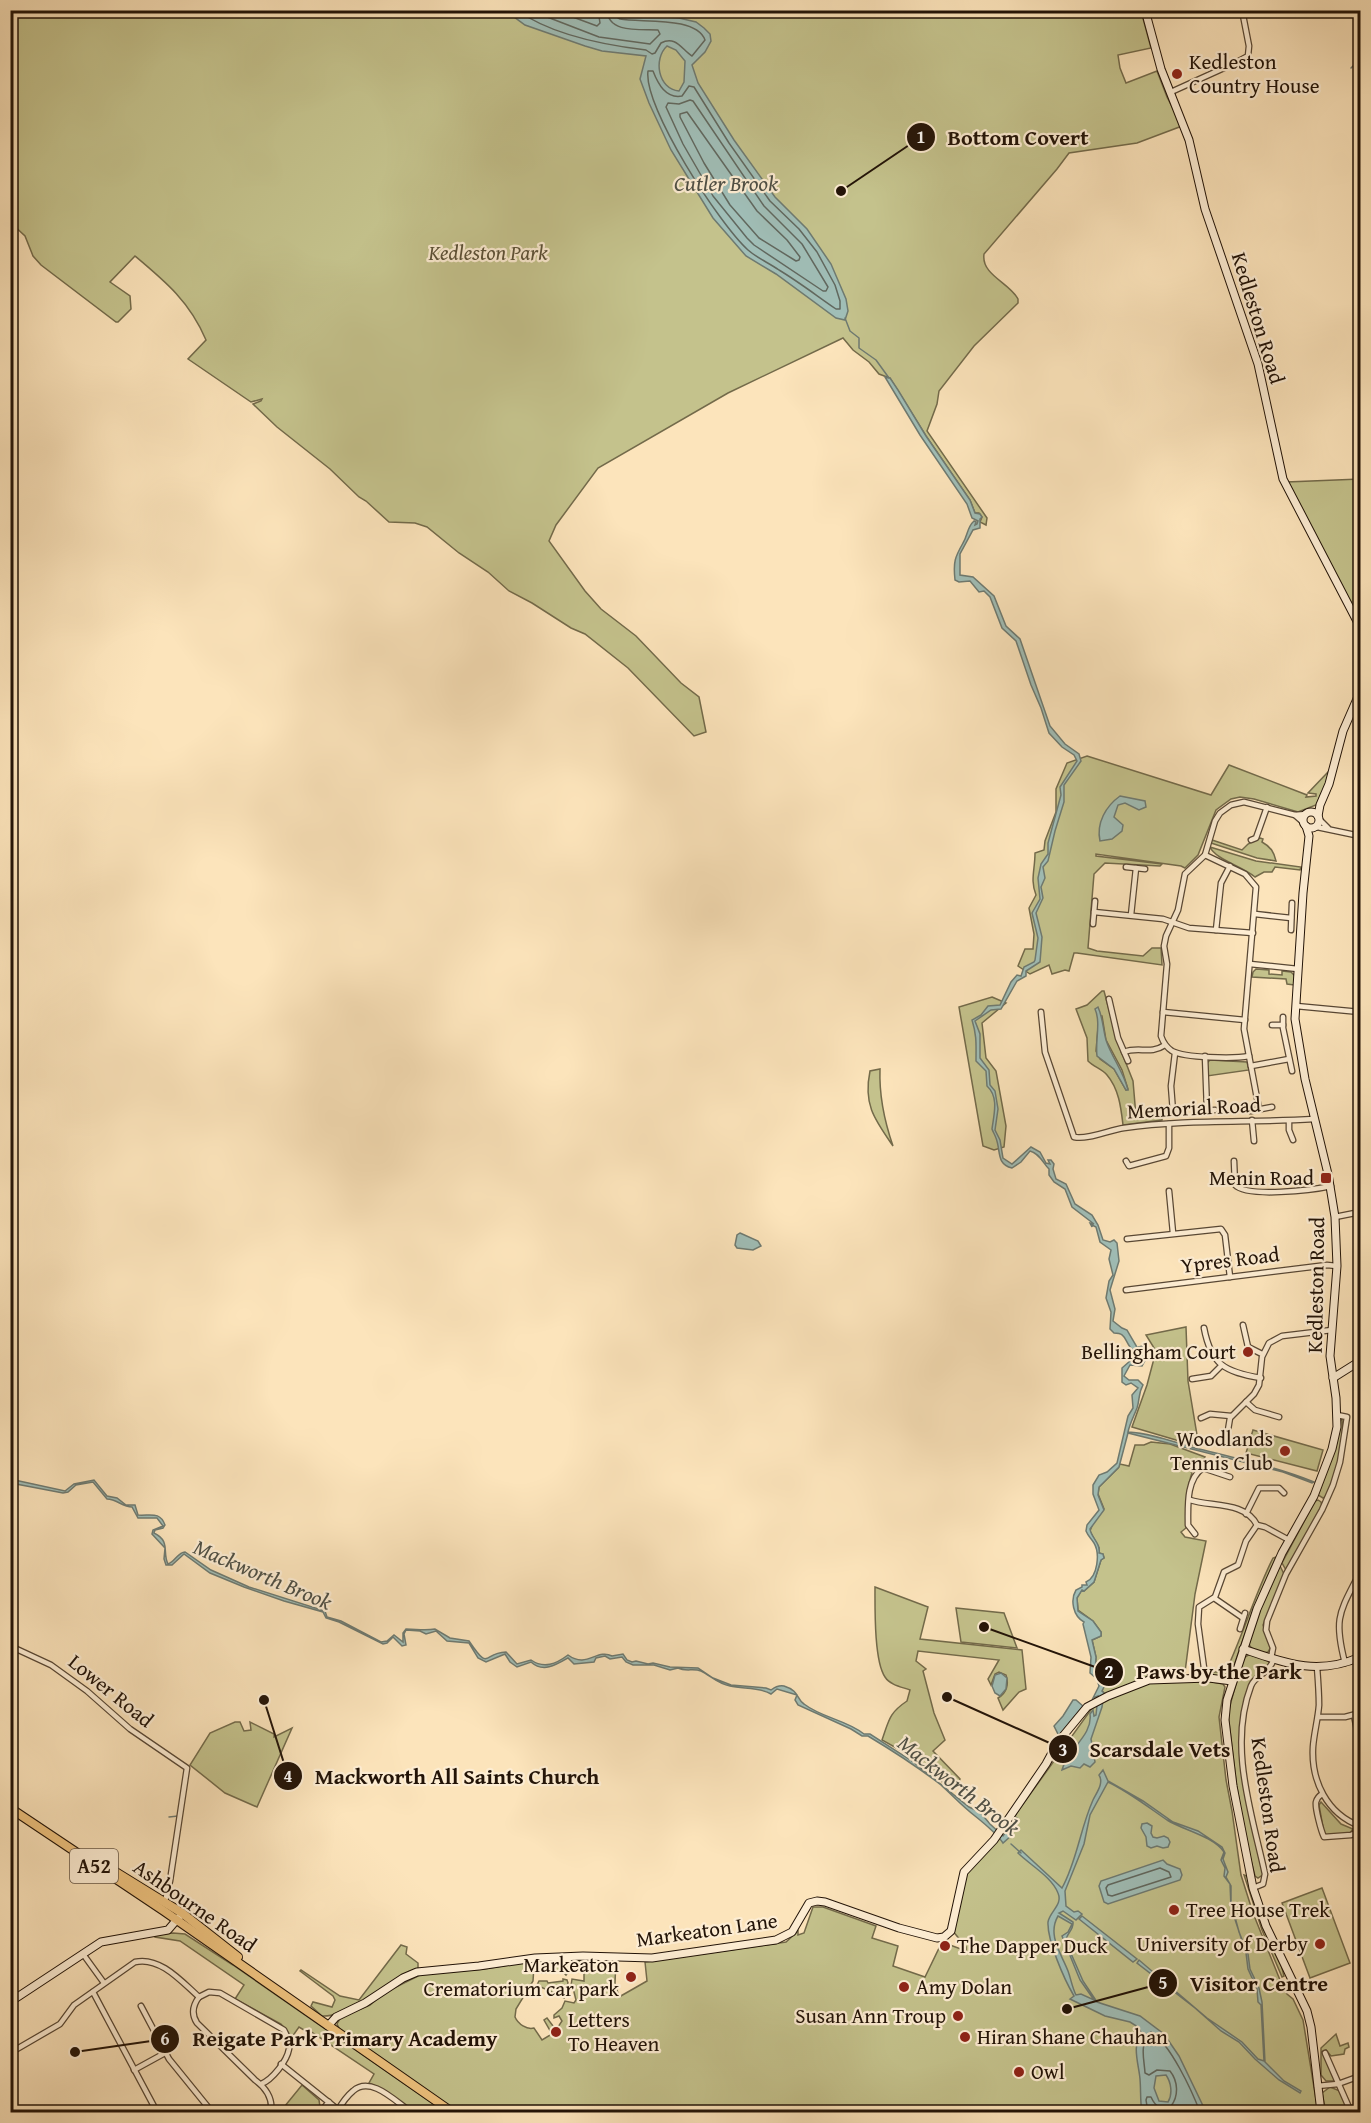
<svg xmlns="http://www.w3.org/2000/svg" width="1371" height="2123" font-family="'Gentium Book Plus',serif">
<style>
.green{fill:#c4c28c;stroke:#736a4a;stroke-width:1.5;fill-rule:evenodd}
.water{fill:#a0beb7;stroke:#6e7a71;stroke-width:1.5;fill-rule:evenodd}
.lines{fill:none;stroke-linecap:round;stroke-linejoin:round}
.shore{stroke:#61685f;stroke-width:1.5}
.stream{stroke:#6e7a71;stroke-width:1.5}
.street-casing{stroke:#584734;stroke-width:7}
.secondary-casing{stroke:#221307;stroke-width:9}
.highway-casing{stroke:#221307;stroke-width:10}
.street{stroke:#fdedd3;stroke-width:4.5}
.secondary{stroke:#fdedd3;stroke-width:7}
.highway{stroke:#eec27e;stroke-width:8}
.poi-dot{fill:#8f2418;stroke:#fdedd3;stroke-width:2}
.labels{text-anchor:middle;stroke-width:4.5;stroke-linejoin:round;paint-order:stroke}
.shield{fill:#fdedd3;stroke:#645444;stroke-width:1.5}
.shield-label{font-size:20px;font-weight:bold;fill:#221307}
.poi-label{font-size:21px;fill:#221307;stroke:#fdedd3;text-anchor:start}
.park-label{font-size:21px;font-style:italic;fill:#5b5036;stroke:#fdedd3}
.street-label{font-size:21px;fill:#221307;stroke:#fdedd3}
.water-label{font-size:22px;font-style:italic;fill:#4e4f45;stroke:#fdedd3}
.leader{fill:none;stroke:#221307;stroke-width:2}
.callout-dot{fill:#221307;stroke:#fdedd3;stroke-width:2}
.mark-label{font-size:18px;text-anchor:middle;font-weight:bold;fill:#fff}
.callout-label{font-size:22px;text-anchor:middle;font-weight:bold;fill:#221307;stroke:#fdedd3;stroke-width:4.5;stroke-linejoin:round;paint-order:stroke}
</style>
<rect width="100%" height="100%" fill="#fce4bb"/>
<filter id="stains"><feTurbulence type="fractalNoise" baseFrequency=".00333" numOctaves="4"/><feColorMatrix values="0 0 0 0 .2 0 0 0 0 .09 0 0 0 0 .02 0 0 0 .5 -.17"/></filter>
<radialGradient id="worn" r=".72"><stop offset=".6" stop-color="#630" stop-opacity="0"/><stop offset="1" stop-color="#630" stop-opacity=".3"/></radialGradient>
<!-- green -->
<g class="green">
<path d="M 10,11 L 1141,11 L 1151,48 L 1118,55 L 1120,68 L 1126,83 L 1157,71 L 1167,97 L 1182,126 L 1137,143 L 1069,153 L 1057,169 L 984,254 C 981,275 1010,283 1018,299 L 1018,303 L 974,346 L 939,391 L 937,404 L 927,431 L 987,518 L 986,525 L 980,522 L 982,517 L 979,513 L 975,513 L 970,500 L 926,436 L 890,378 L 879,374 L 869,362 L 853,350 L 843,338 L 728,393 L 598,468 L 556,525 L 549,541 L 585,591 L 601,609 L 636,636 L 681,683 L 699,697 L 706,732 L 694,736 L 628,668 L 585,634 L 571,628 L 532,603 L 509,591 L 488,572 L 459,553 L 427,527 L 415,523 L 389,522 L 366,501 L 359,497 L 330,469 L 277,427 L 253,404 L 261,401 L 262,399 L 251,402 L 188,359 L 206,340 C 190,302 166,282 135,256 L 110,282 L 130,296 L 131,309 L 118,322 L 116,322 L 41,265 L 33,256 L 25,236 L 11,223 Z"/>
<polygon points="1360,479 1358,513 1360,514 1360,624 1287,482"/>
<path d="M 1087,756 L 1211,795 L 1229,765 L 1307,795 L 1306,797 L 1316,796 L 1316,794 L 1308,793 L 1328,772 L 1330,772 L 1324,790 L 1322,792 L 1316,805 L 1298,812 L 1254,799 L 1240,797 L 1231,799 L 1216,810 L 1198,855 L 1185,868 L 1181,866 L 1096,854 L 1096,856 L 1162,864 L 1160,866 L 1105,863 L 1094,874 L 1088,948 L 1097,951 L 1143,956 L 1152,948 L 1161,948 L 1162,965 L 1077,953 L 1074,953 L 1069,971 L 1065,970 L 1052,974 L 1049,965 L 1030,974 L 1018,966 L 1025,949 L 1033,949 L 1034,934 L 1029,908 L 1036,895 C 1030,880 1035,870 1035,853 L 1044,850 L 1045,841 L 1056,812 L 1056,789 L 1067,763 Z"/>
<path d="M 1260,838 L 1263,839 L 1262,842 C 1271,847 1274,852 1276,861 L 1257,858 L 1211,843 L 1212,840 L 1242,850 L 1248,844 Z"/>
<path d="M 1210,847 L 1256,861 L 1301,867 L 1300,870 L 1275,867 L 1272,872 L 1264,872 L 1255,877 C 1243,867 1215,859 1210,847 Z"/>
<polygon points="1256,969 1269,970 1269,974 1282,975 1282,971 1291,972 1295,976 1294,985 1287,984 1286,979 1252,977 1253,972"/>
<path d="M 1102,991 L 1104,991 L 1118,1043 L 1133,1081 L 1136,1116 L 1162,1116 L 1162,1120 L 1123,1125 C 1121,1108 1119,1089 1107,1075 C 1102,1069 1094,1067 1088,1061 L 1087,1038 L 1076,1009 L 1087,1005 ZM 1099,1016 L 1102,1016 L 1106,1040 L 1122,1070 L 1128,1089 L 1126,1090 L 1114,1069 L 1100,1059 L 1096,1051 Z"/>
<polygon points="992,997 1006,1003 982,1023 986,1058 996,1071 1006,1126 1004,1147 994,1150 983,1146 959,1007"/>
<polygon points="1210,1060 1247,1062 1249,1070 1207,1076 1207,1063"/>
<path d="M 880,1069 C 879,1096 884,1120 893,1146 C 875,1120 863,1105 870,1071 Z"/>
<polygon points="1186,1327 1188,1381 1197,1435 1193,1445 1132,1427 1147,1385 1156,1351 1146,1335"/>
<path d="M 1342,1419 C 1345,1441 1335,1476 1326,1496 L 1323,1498 L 1318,1495 L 1336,1446 L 1340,1421 Z"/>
<polygon points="1253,1430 1323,1450 1317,1471 1246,1453"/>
<path d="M 1151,1442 L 1170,1444 L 1205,1457 L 1199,1467 L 1193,1464 L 1189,1469 L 1192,1473 C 1188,1483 1188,1495 1186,1505 L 1187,1506 L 1186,1528 L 1181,1532 L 1185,1537 L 1206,1541 L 1195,1594 L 1185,1672 L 1183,1675 L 1151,1676 L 1147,1674 L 1148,1677 L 1105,1694 L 1102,1691 L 1104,1682 L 1095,1672 L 1096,1657 L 1092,1640 L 1101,1636 L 1101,1632 L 1093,1621 L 1078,1610 L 1077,1598 L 1082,1589 L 1084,1591 L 1094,1582 L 1101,1560 L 1104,1558 L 1103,1554 L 1099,1553 L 1099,1548 L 1090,1531 L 1093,1523 L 1104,1509 L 1098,1494 L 1099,1487 L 1118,1468 L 1120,1464 L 1129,1466 L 1135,1445 L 1144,1445 Z"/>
<polygon points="1318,1500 1321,1502 1322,1506 1286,1570 1282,1563 1315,1501"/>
<path d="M 1276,1557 L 1253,1611 L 1231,1674 L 1224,1677 L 1212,1676 L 1213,1672 L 1218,1672 L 1227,1669 C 1244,1632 1255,1594 1273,1558 Z"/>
<path d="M 1280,1566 L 1284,1574 L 1263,1625 L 1271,1647 L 1268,1652 C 1262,1654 1251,1650 1249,1644 L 1256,1618 Z"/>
<path d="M 875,1587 L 928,1607 L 920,1639 L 1022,1650 L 1026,1689 L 1019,1692 L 1003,1710 L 998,1698 C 1007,1693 1009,1684 1006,1675 L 999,1672 L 995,1674 L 991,1685 L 988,1679 L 999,1660 L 918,1651 L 916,1661 L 926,1669 L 923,1671 L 934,1713 L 945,1740 L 933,1751 L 960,1779 L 958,1785 L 950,1788 L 907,1754 L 882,1740 C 889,1720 889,1713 907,1701 L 910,1690 C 902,1687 890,1685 885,1677 C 874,1661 875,1608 875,1587 Z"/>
<polygon points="956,1608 1004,1613 1017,1648 961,1642"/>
<path d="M 1250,1654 L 1266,1658 L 1269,1662 L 1268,1667 C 1229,1701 1240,1756 1249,1801 C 1254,1825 1259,1849 1264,1874 L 1258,1878 L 1255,1876 L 1246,1841 L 1236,1781 L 1228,1713 L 1242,1661 L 1245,1657 Z"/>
<path d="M 1207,1681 L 1223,1684 L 1225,1687 L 1219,1717 L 1226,1780 L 1232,1811 L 1241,1875 L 1253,1913 L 1280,1980 L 1287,1994 L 1293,1999 L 1303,2020 L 1318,2112 L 456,2112 L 340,2030 L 337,2024 L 341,2017 L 370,2005 L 384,1993 L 422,1974 L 484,1969 L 527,1962 L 534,1966 L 533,1981 L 516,2009 L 515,2017 C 518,2024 527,2030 534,2028 L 542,2040 L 552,2034 L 544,2020 L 547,2018 L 556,2030 L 562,2021 L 559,2016 L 554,2018 L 554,2015 L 562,2008 L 565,2001 L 574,2003 L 576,2000 L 573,1988 L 571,1986 L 572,1979 L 584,1981 L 584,1973 L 587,1970 L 584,1967 L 585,1963 L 577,1961 L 588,1959 L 616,1960 L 615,1983 L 619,1997 L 647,1981 L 645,1962 L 786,1942 L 798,1931 L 798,1935 L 804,1933 L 813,1907 L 823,1907 L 876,1926 L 872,1938 L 898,1946 L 893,1966 L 925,1977 L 942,1942 L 966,1951 L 966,1947 L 952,1930 L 966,1874 L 995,1843 L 1095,1704 L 1146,1683 Z"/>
<polygon points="235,1722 240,1722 244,1731 251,1730 250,1722 274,1734 274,1737 292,1728 257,1807 225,1793 190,1765 210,1733"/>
<polygon points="1321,1802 1341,1824 1353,1829 1350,1833 1328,1836 1324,1833 1319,1805"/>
<polygon points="1244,1875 1247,1876 1257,1912 1280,1960 1284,1976 1282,1977 1262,1930"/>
<polygon points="1322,1888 1350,1963 1310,1978 1282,1903"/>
<polygon points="173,1933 185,1934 233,1965 445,2112 414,2112 381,2089 369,2083 374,2074 310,2031 309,2033 299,2027 292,2037 281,2024 235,1999 244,1985 180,1941 155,1937 155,1935"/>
<path d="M 401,1945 L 407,1947 L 406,1954 L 418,1963 L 418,1970 C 397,1982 345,2018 322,2016 L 311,2006 L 313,2002 L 332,2007 L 335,2000 L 333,1996 L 300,1971 L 301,1970 L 340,1996 L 359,2000 Z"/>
<polygon points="568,1960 569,1971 566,1975 563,1972 538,1973 538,1963 540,1961"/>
<polygon points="563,1979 567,1980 568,1983 564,1998 541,1987 536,1987 539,1981 547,1981 548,1983 563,1981"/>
<polygon points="1336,2034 1340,2046 1348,2043 1349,2047 1345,2049 1344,2054 1331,2056 1326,2050 1322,2052 1335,2079 1333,2081 1326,2081 1321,2075 1321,2048"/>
<polygon points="302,2085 319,2100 320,2107 315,2112 280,2112"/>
<polygon points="1330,2087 1340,2091 1349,2112 1326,2112 1322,2093"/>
</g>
<!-- water -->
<g class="water">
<path d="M 506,11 L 606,10 L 625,14 L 679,18 L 696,22 L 704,28 L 710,34 L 711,41 L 705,52 L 692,65 L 698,83 L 734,140 L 775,197 L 807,229 L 831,264 L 846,299 L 848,311 L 845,320 L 836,318 L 776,274 L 746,256 L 713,218 L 671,150 L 649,103 L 640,79 L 646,56 L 602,51 L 585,46 L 525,25 ZM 667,46 L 676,50 L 685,61 L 684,82 L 679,91 C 658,89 653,59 667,46 Z"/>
<path d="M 885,377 L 890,378 L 898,390 L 926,436 L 970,500 L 975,513 L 980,514 L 982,517 L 980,519 L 980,528 L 973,530 L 960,554 L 960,575 L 973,577 L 994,596 L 1006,626 L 1020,639 L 1050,726 L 1065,744 L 1079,754 L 1081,761 L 1064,785 L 1064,802 L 1055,831 L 1048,861 L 1043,867 L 1045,878 L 1041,887 L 1043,898 L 1036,913 L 1042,937 L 1040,962 L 1026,971 L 1026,976 L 1017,981 L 1001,1009 L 991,1010 L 975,1021 L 980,1034 L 980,1058 L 989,1070 L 990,1085 L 995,1091 L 998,1109 L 995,1130 L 1000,1140 L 1003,1158 L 1012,1164 L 1031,1147 L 1040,1152 L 1046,1163 L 1050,1164 L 1048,1160 L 1051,1160 L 1054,1164 L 1053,1169 L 1056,1179 L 1066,1184 L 1075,1204 L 1092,1215 L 1098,1225 L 1103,1240 L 1110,1242 L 1114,1240 L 1117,1243 L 1119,1261 L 1110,1290 L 1115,1309 L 1113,1321 L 1122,1328 L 1127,1330 L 1138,1349 L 1138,1347 L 1142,1346 L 1148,1355 L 1142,1366 L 1130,1365 L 1124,1376 L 1129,1380 L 1138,1380 L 1143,1385 C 1138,1394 1140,1399 1137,1408 C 1134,1416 1130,1423 1128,1432 C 1150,1433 1174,1442 1195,1448 C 1235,1458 1277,1467 1314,1482 L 1312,1483 L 1283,1472 L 1128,1433 L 1119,1467 L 1099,1487 L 1098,1495 L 1104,1510 L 1090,1529 C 1091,1538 1101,1543 1099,1553 L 1103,1554 L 1104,1558 L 1101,1560 L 1094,1582 L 1084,1591 L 1082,1590 L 1077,1598 L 1078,1611 L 1093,1621 L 1101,1632 L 1101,1636 L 1092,1640 L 1096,1657 L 1095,1672 L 1102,1678 L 1105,1685 L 1102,1691 L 1104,1693 L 1102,1707 L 1091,1739 L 1095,1762 L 1090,1767 L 1084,1764 L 1080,1768 L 1071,1766 L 1062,1770 C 1067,1749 1093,1736 1090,1714 L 1093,1710 L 1094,1716 L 1096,1715 L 1098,1696 L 1093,1698 L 1099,1686 L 1097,1679 L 1090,1673 L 1091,1657 L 1083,1624 L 1084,1622 C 1073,1616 1070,1600 1076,1590 L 1082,1587 L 1082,1585 L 1087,1585 L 1086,1582 C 1098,1577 1100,1553 1094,1543 C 1091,1538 1088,1536 1086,1531 L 1087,1525 L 1099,1510 L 1093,1494 L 1093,1485 L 1099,1475 L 1107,1472 L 1117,1463 L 1128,1416 L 1133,1408 L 1132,1395 L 1138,1388 L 1131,1383 L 1126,1385 L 1122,1382 L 1122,1368 L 1130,1361 L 1138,1362 L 1141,1356 C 1138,1354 1132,1350 1130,1347 C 1124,1338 1125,1333 1114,1333 L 1110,1329 L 1111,1312 L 1106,1298 L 1109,1281 L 1113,1275 L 1109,1259 L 1111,1250 L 1100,1242 L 1096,1227 L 1092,1225 L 1092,1227 L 1090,1223 L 1094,1224 L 1072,1207 L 1065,1189 L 1054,1182 L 1049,1175 L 1049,1169 C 1043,1163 1039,1153 1030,1151 L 1021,1162 L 1012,1168 C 996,1164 1001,1151 996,1138 C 995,1135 993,1132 992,1129 C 994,1114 999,1097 987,1086 L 986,1071 L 976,1061 C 976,1045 977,1036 972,1020 L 981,1015 L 988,1006 L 1000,1005 L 1011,982 L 1017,975 L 1021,976 L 1024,967 L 1034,962 L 1035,960 L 1038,938 L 1032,913 L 1040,899 L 1038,878 L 1041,864 L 1048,854 L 1048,843 L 1061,795 L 1060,787 L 1077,761 L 1074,755 L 1062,747 L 1049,733 L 1041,708 L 1031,685 L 1016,641 L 1002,628 L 990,597 L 984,591 L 979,592 L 970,581 L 959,582 L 955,580 C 953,562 955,557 963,543 C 968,535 967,527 974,521 L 976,522 L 975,525 L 977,524 L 978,521 L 972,518 L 967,504 L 920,435 Z"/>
<path d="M 1120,796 L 1145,801 L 1146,807 L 1139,810 L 1125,803 L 1118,805 L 1114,817 L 1123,825 L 1122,831 L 1112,839 L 1100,841 C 1096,823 1106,806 1120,796 Z"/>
<path d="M 1098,1007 C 1103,1018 1103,1029 1106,1040 C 1112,1058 1123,1070 1128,1090 L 1126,1090 L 1114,1069 L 1097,1056 C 1095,1042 1101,1022 1095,1009 Z"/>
<polygon points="740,1233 758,1241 761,1246 753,1250 737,1248 735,1245 737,1235"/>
<path d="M 10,1479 L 65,1491 L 74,1484 L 94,1480 L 107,1496 L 117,1498 L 126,1505 L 135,1505 L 138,1515 C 150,1516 160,1511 165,1525 L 163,1528 L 155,1530 L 154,1533 C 171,1541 162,1553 168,1564 C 175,1562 178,1552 185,1552 L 211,1570 L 249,1587 L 325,1611 L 327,1617 L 341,1621 L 381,1642 L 387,1641 L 394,1635 L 403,1642 L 403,1633 L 406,1629 C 416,1629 425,1631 435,1629 L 450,1638 L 469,1641 C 490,1672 482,1653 506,1652 L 517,1664 L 531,1660 C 544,1669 556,1664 568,1655 C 587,1669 597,1648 612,1656 L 623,1654 L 627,1660 L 632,1662 L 636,1661 L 648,1664 L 653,1663 L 670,1667 L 698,1668 L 713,1678 L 731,1685 L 766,1688 L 771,1690 C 775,1687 779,1685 784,1686 C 800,1691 796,1699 804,1704 C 822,1718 847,1720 864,1734 L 870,1734 L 912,1761 L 969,1807 L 980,1812 L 990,1824 L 1003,1836 L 1017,1817 L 1013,1824 L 1012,1835 L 1003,1843 C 997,1834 985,1824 975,1816 C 963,1807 952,1795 941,1785 C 918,1767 893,1751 868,1736 L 862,1736 L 851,1729 L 798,1705 L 795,1700 L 797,1695 L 777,1689 L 771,1694 C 760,1687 743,1689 730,1686 C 718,1684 711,1676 701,1671 C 693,1668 686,1672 678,1668 L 670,1670 L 654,1665 L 633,1665 L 626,1662 L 622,1657 L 610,1659 L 605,1656 L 596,1658 L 594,1662 L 574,1664 L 568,1658 C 556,1665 543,1673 531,1662 L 517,1667 L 510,1662 L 505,1654 L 486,1662 L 478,1658 L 469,1643 L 447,1641 L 436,1631 L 426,1634 L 420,1631 L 406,1630 L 404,1634 L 406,1645 L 402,1646 L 393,1637 L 387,1643 L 383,1644 L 339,1622 L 326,1618 L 323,1612 L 284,1601 L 244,1587 L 210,1573 L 184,1554 L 172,1565 L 166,1565 L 164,1559 L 165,1548 L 152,1534 L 153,1530 L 163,1526 L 157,1518 L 138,1518 L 132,1507 C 122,1507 117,1499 107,1499 L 93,1482 L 76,1485 L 68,1492 L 63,1493 L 16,1484 L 11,1481 Z"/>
<polygon points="1001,1673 1007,1678 1006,1689 1000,1696 995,1693 992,1686 995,1675"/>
<polygon points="1073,1700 1076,1700 1083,1706 1059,1736 1054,1726 1063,1716"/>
<path d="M 1103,1770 L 1108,1781 L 1143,1801 L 1173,1822 L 1198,1831 L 1222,1847 L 1225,1853 L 1223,1859 L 1228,1872 L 1226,1877 L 1231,1886 L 1231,1902 L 1239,1932 L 1248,1954 L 1250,1969 L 1259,1988 L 1262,2002 L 1265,2062 L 1284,2081 L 1301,2091 L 1300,2093 L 1279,2080 L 1255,2059 L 1239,2042 L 1221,2031 L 1195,2008 L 1137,1963 L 1139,1960 L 1207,2018 L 1242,2042 L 1258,2059 L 1264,2061 L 1261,2005 L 1258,2002 L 1257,1989 L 1248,1969 L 1246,1953 L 1231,1907 L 1230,1884 L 1224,1876 L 1225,1868 L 1221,1860 L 1224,1852 C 1213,1836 1183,1830 1167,1820 C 1148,1807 1129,1792 1108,1782 L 1090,1815 L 1084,1844 L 1065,1891 L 1066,1906 L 1074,1912 L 1078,1911 L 1082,1914 L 1076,1920 L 1063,1911 L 1059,1913 L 1073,1922 C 1074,1931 1065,1934 1066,1942 L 1083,1981 L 1097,2002 L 1140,2016 L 1164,2034 L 1179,2056 L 1206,2112 L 1142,2112 C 1140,2101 1141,2091 1140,2079 C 1139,2065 1131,2044 1142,2034 L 1138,2027 L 1130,2022 L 1105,2016 L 1070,1999 L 1074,1996 C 1064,1979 1047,1940 1048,1922 C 1050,1911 1063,1905 1058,1893 C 1052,1877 1030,1865 1018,1853 L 1021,1850 L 1062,1888 C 1077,1861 1080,1829 1093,1800 C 1097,1792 1104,1783 1099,1775 ZM 1058,1916 L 1072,1924 L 1068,1932 L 1062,1936 L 1080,1980 L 1094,2000 L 1081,1994 L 1076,1995 C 1072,1987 1071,1979 1068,1971 C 1061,1953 1047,1935 1058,1916 ZM 1166,2075 C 1171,2082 1173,2094 1168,2102 L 1159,2101 L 1154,2088 L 1156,2076 Z"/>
<polygon points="1147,1823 1152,1826 1151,1833 1153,1837 1157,1838 1164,1836 1168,1838 1170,1842 1168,1847 1163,1848 1157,1846 1151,1848 1147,1846 1146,1837 1141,1828 1142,1824"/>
<polygon points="1163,1860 1167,1864 1180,1869 1182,1875 1180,1880 1108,1904 1104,1902 1099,1886 1101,1881"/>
<polygon points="1082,1916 1137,1959 1133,1962 1079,1919"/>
</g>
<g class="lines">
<!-- shore -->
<g class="shore">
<path d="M 517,10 C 551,35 604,45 646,50 L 652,54 L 655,53 L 661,43 C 676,35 682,50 692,56 L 705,40 C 696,16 642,23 620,19 L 615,16 L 614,10"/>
<path d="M 529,10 L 599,37 L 650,44 L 660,34 L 658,30 C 641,29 608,34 607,10"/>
<polyline points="554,10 597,26 600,23 598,10"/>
<path d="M 648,71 L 653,71 C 658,84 666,99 682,96 L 689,86 L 694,87 L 729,143 L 770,201 L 799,229 L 817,252 L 835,285 L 840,301 L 840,309 L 836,309 C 817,296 799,282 779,270 C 769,263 757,258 748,250 C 720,225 643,107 648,71 Z"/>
<polygon points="690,100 693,101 764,206 802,244 828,287 826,291 823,291 754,245 747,238 713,196 683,144 666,107 668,103 679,104"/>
<polygon points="687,112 757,211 787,240 800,257 799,260 796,261 759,238 730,205 704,163 680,117 680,114"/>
<polygon points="1160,1868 1169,1872 1171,1877 1112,1896 1108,1895 1106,1888 1108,1885"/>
<path d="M 1148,2112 L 1146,2100 L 1147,2097 L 1151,2097 C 1155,2106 1161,2111 1171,2106 C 1179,2096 1178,2081 1170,2071 L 1157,2070 L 1149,2075 L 1145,2073 C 1144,2056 1139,2046 1151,2032 C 1170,2043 1192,2091 1200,2112"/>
</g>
<!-- stream -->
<g class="stream">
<polyline points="1351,68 1360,59"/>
<polyline points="845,318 850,331 859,338 859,348 876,360 889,378"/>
<polyline points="169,1817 178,1816"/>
<polyline points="1011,1844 1021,1853"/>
</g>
<!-- street casing -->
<g class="street-casing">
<g id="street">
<polyline points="1171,92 1235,63 1248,56 1249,46 1242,10"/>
<polyline points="1295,815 1306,814"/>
<polyline points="1320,820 1328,828"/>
<polyline points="1317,827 1360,836"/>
<polyline points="1251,840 1256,838 1267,807"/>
<polyline points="1205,855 1245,874 1256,887 1244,1029 1259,1109"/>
<polyline points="1126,867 1145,869"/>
<polyline points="1094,912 1163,919 1189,928 1253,933"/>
<polyline points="1255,914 1291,918"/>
<polyline points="1131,915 1136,868"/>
<polyline points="1093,924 1095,901"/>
<polyline points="1216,930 1221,883 1230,866"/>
<polyline points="1291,930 1292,903"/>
<polyline points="1250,964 1298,969"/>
<polyline points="1109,999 1118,1038 1128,1061"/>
<polyline points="1296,1006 1360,1012"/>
<path d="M 1041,1012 L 1045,1052 L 1074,1137 C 1088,1140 1109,1130 1124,1128 C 1187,1119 1250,1123 1314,1119"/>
<polyline points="1163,1012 1245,1020"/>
<polyline points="1283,1017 1283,1028 1292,1071"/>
<polyline points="1272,1025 1283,1025"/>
<path d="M 1124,1052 C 1139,1046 1150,1055 1165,1045"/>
<polyline points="1205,1056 1207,1110"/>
<path d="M 1249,1056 C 1234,1059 1185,1058 1172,1051 C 1166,1047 1163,1042 1161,1036 L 1167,964 L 1164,946 L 1166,936 L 1178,910 L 1185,874 L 1205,855 L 1215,821 L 1220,813 L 1231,805 L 1244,802 L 1295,815 L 1303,822"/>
<polyline points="1251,1066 1289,1059"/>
<polyline points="1199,1111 1215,1110"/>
<polyline points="1251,1111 1272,1107"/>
<polyline points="1165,1112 1180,1112"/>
<polyline points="1173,1112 1171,1086 1175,1053"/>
<polyline points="1252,1120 1254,1141"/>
<polyline points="1289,1121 1289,1130 1293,1140"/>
<polyline points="1126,1161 1129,1166 1166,1156 1169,1148 1169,1124"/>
<path d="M 1234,1161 L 1235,1185 C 1247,1198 1313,1190 1331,1186"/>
<polyline points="1169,1191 1173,1233"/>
<polyline points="1335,1217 1360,1212"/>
<polyline points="1127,1239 1221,1229 1225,1235 1230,1277"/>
<polyline points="1126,1290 1327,1265 1337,1266"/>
<polyline points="1243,1325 1248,1347 1262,1354"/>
<path d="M 1204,1328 C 1211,1365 1225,1372 1261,1378"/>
<polyline points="1192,1379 1211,1376 1221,1366"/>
<polyline points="1246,1402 1255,1410 1279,1417"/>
<polyline points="1201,1418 1210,1414 1231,1416"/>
<polyline points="1226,1442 1230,1418 1254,1394 1259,1385 1262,1357 1269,1343 1282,1336 1332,1330"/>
<path d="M 1190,1500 C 1211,1507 1245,1501 1257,1525"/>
<polyline points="1246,1514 1259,1488 1279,1488 1284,1493"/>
<path d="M 1195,1534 L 1188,1525 C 1188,1506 1186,1479 1203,1468 L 1230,1477"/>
<polyline points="1214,1598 1243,1618"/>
<polyline points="1240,1629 1245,1613"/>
<polyline points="10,1646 51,1665 87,1691 130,1729 187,1768 170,1881 165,1901"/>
<polyline points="1271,1658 1273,1648 1266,1630 1267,1621 1286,1574 1322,1510 1333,1485 1340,1462 1347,1417 1337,1415"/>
<path d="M 1345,1663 C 1333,1617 1340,1612 1360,1572"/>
<path d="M 1317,1667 C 1318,1680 1319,1692 1319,1705 C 1318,1719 1314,1733 1313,1747 C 1311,1781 1327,1814 1360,1826 L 1358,1832 L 1351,1835 L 1324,1837 C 1321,1831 1315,1808 1316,1802 C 1317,1798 1319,1796 1322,1794"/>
<polyline points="1204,1668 1198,1624 1199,1607 1215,1597 1224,1572 1238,1565 1246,1541 1257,1525 1265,1527 1289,1540"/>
<polyline points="1354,1715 1360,1746"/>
<polyline points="1318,1717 1345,1717 1360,1713"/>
<path d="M 1253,1888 L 1263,1884 L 1265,1874 C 1252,1814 1228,1746 1251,1686 C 1255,1675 1268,1675 1274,1659"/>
<polyline points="83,1954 104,1983"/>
<polyline points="93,1992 157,2112"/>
<path d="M 199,1997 L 209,1992 L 220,1993 L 284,2030 C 287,2036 290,2042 289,2049 C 287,2061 272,2080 261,2084"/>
<path d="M 199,1997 C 193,2005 191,2014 197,2023 L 255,2080 C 266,2088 273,2098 271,2112"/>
<polyline points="141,2006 169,2059 212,2112"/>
<path d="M 10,2053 L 60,2024 L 74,2005 L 135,1962 C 160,1956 182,1982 199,1997"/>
<polyline points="1325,2053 1351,2112"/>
<polyline points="281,2064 341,2112"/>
<polyline points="134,2070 165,2053"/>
<polyline points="1317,2086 1338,2084 1360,2076"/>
<path d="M 338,2110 C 342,2103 347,2096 353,2091 C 371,2075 396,2102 411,2112"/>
<polyline points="320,2112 329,2102"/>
</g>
</g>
<!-- secondary casing -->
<g class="secondary-casing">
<g id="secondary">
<polyline points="1145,10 1161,69 1189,140 1205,209 1258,364 1283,479 1360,627"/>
<circle cx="1311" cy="820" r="8"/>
<polyline points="1318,816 1320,805 1329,784 1343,731 1360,692"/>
<polyline points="1306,826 1309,836 1303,893 1295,1019 1305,1079 1328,1174 1335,1217 1337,1266 1330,1356 1336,1398 1337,1427 1332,1449 1314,1496 1282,1553 1257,1609 1227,1700 1225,1720 1233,1786 1253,1888 1266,1926 1307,2011 1311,2027 1321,2112"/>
<polyline points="1333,1378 1360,1361"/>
<path d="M 1243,1649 C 1285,1663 1317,1676 1360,1657"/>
<polyline points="10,2002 101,1942 168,1930 180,1916"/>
<polyline points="328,2026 336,2017 365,2003 403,1978 417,1972 479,1966 535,1958 583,1956 652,1958 776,1940 792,1932 809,1903 817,1901 825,1902 899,1928 937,1938 944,1937 951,1931 964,1872 994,1840 1046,1764 1058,1742 1087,1707 1108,1696 1149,1680 1209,1678 1232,1681"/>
</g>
</g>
<!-- highway casing -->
<g class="highway-casing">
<g id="highway">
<polyline points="10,1808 164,1911 452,2112"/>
<polyline points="93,1858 182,1913 238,1957"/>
</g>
</g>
<!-- street -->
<use href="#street" class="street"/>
<!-- secondary -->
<use href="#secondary" class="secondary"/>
<!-- highway -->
<use href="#highway" class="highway"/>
</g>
<!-- markers -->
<g class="poi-dot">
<circle cx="1177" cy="74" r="6"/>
<rect x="1320" y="1172" width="12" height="12" rx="3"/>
<circle cx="1248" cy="1352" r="6"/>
<circle cx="1285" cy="1451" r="6"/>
<circle cx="1174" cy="1910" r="6"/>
<circle cx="1320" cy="1944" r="6"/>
<circle cx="945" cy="1946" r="6"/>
<circle cx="631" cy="1977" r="6"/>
<circle cx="904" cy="1987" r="6"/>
<circle cx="958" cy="2016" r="6"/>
<circle cx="556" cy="2032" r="6"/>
<circle cx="965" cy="2037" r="6"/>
<circle cx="1019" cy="2072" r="6"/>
</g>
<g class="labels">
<!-- shield labels -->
<rect class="shield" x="70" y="1849" width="48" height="34" rx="4.5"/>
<g class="shield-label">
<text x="94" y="1873">A52</text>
</g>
<!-- poi labels -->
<g class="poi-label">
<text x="1189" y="69">Kedleston<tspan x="1189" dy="24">Country House</tspan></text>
<text x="1314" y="1185" text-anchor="end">Menin Road</text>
<text x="1236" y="1359" text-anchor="end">Bellingham Court</text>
<text x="1273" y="1446" text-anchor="end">Woodlands<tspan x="1273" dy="24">Tennis Club</tspan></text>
<text x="1186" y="1917">Tree House Trek</text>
<text x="1308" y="1951" text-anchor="end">University of Derby</text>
<text x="957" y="1953">The Dapper Duck</text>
<text x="619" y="1972" text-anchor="end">Markeaton<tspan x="619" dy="24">Crematorium car park</tspan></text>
<text x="916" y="1994">Amy Dolan</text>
<text x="946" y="2023" text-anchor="end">Susan Ann Troup</text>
<text x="568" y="2027">Letters<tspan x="568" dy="24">To Heaven</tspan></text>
<text x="977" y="2044">Hiran Shane Chauhan</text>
<text x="1031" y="2079">Owl</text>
</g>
<!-- park labels -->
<g class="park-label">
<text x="488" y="260">Kedleston Park</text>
</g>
<!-- street labels -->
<g class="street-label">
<text transform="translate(1258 318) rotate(73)" y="7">Kedleston Road</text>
<text transform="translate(1194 1108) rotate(-3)" y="7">Memorial Road</text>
<text transform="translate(1230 1260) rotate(-7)" y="7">Ypres Road</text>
<text transform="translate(1316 1285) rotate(-89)" y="7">Kedleston Road</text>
<text transform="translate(111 1691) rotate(39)" y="7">Lower Road</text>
<text transform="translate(1268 1805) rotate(82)" y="7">Kedleston Road</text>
<text transform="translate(195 1906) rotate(35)" y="7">Ashbourne Road</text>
<text transform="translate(707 1930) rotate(-8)" y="7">Markeaton Lane</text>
</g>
<!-- water labels -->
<g class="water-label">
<text x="726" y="191">Cutler Brook</text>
<text transform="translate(263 1574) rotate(23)" y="8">Mackworth Brook</text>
<text transform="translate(959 1785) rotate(38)" y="8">Mackworth Brook</text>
</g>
</g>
<!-- callouts -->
<path class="leader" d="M841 191L921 137M984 1627L1109 1672M947 1697L1063 1749M264 1700L288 1776M1067 2009L1163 1983M75 2052L165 2039"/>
<g class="callout-dot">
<circle cx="841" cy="191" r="6"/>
<circle cx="984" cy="1627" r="6"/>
<circle cx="947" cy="1697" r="6"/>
<circle cx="264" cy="1700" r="6"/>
<circle cx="1067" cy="2009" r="6"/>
<circle cx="75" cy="2052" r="6"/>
<circle cx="921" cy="137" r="15"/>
<circle cx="1109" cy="1672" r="15"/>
<circle cx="1063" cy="1749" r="15"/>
<circle cx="288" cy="1776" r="15"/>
<circle cx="1163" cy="1983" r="15"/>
<circle cx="165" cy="2039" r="15"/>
</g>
<g class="mark-label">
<text x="921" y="143">1</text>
<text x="1109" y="1678">2</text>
<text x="1063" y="1756">3</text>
<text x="288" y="1782">4</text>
<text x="1163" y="1989">5</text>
<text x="165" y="2045">6</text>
</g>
<g class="callout-label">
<text x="1018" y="145">Bottom Covert</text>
<text x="1219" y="1679">Paws by the Park</text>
<text x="1160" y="1757">Scarsdale Vets</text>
<text x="457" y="1784">Mackworth All Saints Church</text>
<text x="1259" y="1991">Visitor Centre</text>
<text x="345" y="2046">Reigate Park Primary Academy</text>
</g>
<!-- margin -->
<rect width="1371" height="2123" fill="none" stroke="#fce4bb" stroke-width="36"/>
<rect x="12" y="12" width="1347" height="2099" fill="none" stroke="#221307" stroke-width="3"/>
<rect x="18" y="18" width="1335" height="2087" fill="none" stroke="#221307" stroke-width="1.5"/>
<rect width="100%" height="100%" filter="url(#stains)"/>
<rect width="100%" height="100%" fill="url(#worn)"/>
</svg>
